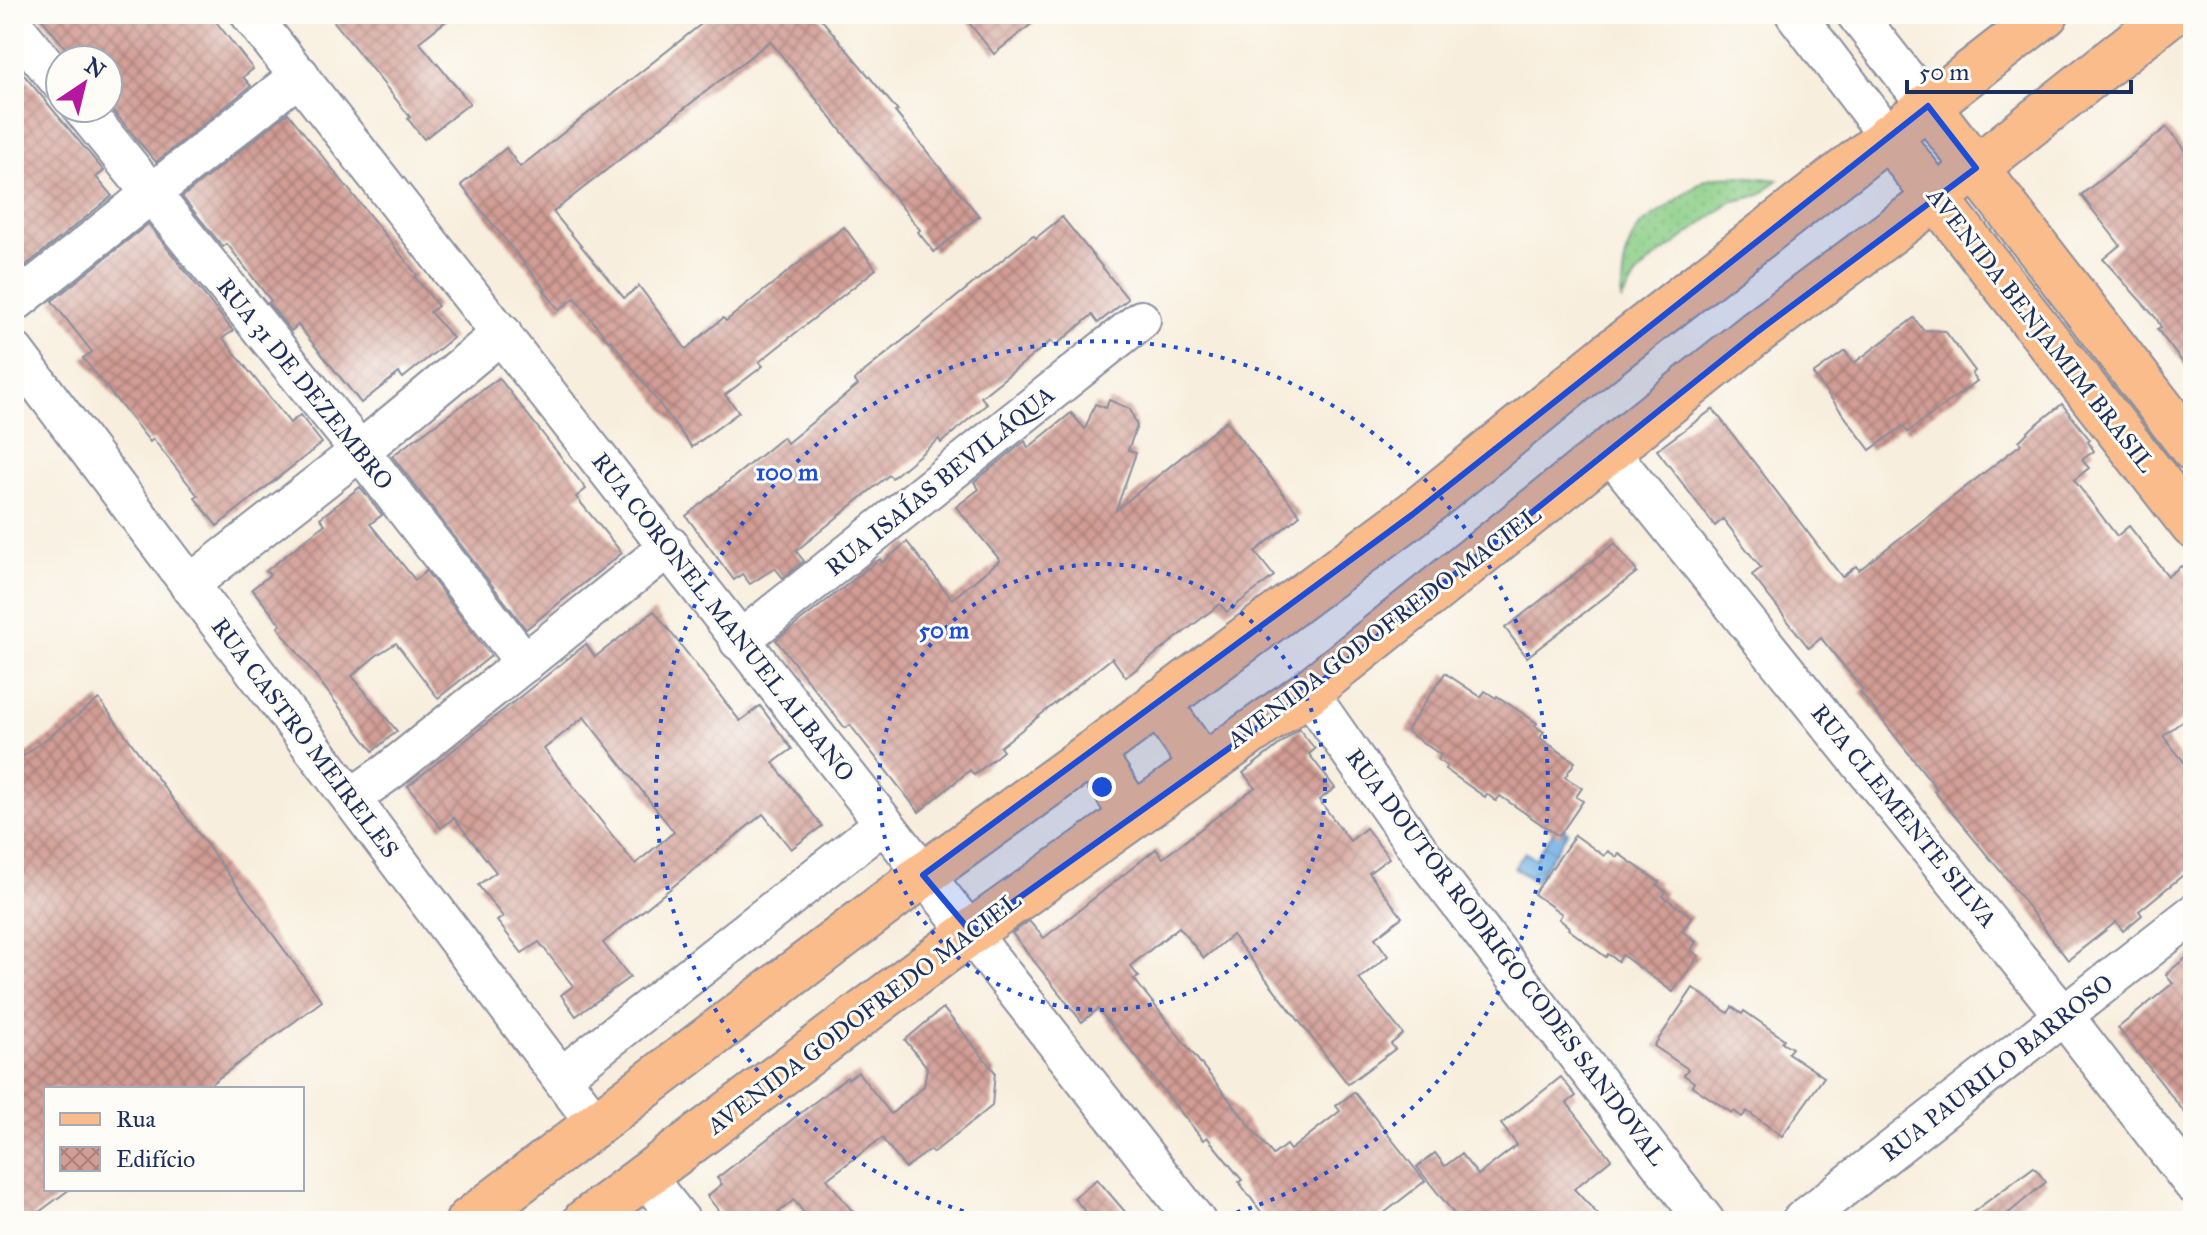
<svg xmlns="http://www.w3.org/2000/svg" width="2207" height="1235" font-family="'IM FELL Great Primer',serif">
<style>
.green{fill:url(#green-dots);stroke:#547e72;stroke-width:2}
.water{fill:url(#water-waves);stroke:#446fa0;stroke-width:2}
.building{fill:url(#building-cross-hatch);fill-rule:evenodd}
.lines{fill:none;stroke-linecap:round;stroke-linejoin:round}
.minor-casing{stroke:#8a8e9e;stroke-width:42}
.major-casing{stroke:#8a8e9e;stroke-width:48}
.minor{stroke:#fff;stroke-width:38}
.major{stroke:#fabc8b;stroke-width:44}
.marked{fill:#1d4ed8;fill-opacity:0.2;stroke:#1d4ed8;stroke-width:6;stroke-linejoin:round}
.ring{fill:none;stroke:#1d4ed8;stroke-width:4;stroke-dasharray:4 8}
.labels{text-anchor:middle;stroke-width:6;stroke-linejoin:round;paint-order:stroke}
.street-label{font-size:24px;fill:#1b2f5e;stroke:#fdfcf7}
.centre{fill:#1d4ed8;stroke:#fdfcf7;stroke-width:4}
.ring-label{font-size:24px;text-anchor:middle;font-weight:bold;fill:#1d4ed8;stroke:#fdfcf7;stroke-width:6;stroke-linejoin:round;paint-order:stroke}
</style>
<defs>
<pattern id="green-dots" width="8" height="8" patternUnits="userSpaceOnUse" patternTransform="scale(2)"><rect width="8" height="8" fill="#8cce87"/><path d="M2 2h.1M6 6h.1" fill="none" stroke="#78b177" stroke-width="1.8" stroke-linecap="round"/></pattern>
<pattern id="water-waves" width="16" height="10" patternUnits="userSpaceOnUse" patternTransform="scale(2)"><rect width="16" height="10" fill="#6eafe2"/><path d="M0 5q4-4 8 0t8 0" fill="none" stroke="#5a8fba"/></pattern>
<pattern id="building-cross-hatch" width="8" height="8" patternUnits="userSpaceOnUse" patternTransform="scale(2)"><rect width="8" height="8" fill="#d29d94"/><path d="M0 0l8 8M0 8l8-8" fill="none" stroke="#aa807c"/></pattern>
</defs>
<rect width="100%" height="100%" fill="#fdfcf7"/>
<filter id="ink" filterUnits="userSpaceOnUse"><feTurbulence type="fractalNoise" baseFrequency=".0125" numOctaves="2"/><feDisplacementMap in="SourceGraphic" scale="16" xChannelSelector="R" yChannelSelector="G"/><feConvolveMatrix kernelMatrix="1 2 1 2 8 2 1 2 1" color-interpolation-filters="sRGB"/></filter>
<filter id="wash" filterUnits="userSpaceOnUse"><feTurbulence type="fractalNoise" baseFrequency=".006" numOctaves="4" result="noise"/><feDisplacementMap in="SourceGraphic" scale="32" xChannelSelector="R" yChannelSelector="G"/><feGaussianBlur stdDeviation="1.8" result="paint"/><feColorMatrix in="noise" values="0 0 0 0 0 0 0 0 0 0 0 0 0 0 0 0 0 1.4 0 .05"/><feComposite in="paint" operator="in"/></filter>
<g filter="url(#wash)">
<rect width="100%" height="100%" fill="#f8eedd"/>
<!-- green -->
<path class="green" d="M 1742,176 L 1778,180 L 1760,195 L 1731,202 L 1649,263 L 1637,275 L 1621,301 C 1623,274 1623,247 1641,225 L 1705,180 L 1715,177 Z"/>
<!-- water -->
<polygon class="water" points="1558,824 1568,832 1535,882 1514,868 1525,852 1535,859"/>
<g id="blocks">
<!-- building -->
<g class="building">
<polygon points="38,14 210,14 253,69 243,77 251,86 156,162 108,105 108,60 75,60"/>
<polygon points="328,14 455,14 419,42 470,103 424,139 408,119 410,117"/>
<polygon points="714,14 817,14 898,111 895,112 979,216 934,252 918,232 920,230 770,41 553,212 624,298 639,286 686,349 723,318 726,321 844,227 876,269 759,362 763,366 725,395 739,412 692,447 611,340 609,342 575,298 559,310 544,290 545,289 461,185 506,148 520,167"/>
<polygon points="962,14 1044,14 994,54"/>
<polygon points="14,63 104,171 96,177 112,196 14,275"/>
<polygon points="288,113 417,275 415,277 438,306 430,312 453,338 403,378 399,373 361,403 298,325 291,331 268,303 271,301 227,244 223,247 182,197"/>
<polygon points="2167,127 2193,160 2193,376 2157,329 2161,327 2156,318 2103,259 2120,245 2081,195"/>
<polygon points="1062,217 1128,299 1098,323 1092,315 1055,346 1051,341 981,397 987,404 941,443 939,439 892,478 889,475 796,551 804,561 783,578 775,568 750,584 742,574 734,580 686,516 783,437 787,443 858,385 854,380 1033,235 1036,238"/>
<polygon points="148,224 233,331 223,338 290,423 300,415 322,443 217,526 195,498 198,496 153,439 150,442 83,358 92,352 52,301"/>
<polygon points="1914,318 1923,330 1945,331 1975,371 1972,374 1977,381 1908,432 1903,426 1870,450 1813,374 1845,351 1854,363"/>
<polygon points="499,378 586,489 576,497 622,553 526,629 392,456"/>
<polygon points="1109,400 1130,409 1137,426 1128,450 1136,453 1116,510 1226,421 1300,515 1255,552 1274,576 1227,612 1220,604 1126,677 1112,658 1000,747 1003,751 974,775 970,770 919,812 850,725 845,728 776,640 880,559 882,563 907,542 952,599 1000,560 956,507 979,489 974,482 1025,441 1028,448 1071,413 1085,429 1095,404 1106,408"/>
<polygon points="2062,404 2090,440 2088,442 2094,451 2082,460 2089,468 2074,480 2117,536 2129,526 2168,576 2181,566 2193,581 2193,713 2163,736 2193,773 2193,867 2139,911 2142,915 2123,931 2116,922 2068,960 2007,879 1934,791 1937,789 1860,692 1863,690 1821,638 1809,648 1752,575 1761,568 1723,519 1715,526 1657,450 1713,409 1842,577 1856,566 1859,570 2021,444 2019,441 2032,428"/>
<polygon points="360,487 382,515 370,524 415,580 426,571 491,656 438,698 396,643 377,655 352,676 397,731 373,751 278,627 281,625 252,589 270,575 266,571 325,524 320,518"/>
<polygon points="1615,543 1637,572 1527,657 1505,628"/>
<path d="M 654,611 L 740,721 L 760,706 L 792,749 L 773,763 L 822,826 L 791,849 L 763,814 L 603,943 L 630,977 L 576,1016 L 561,995 L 573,986 L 539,942 L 522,953 L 497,921 L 503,917 L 478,885 L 496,872 L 454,818 L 441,828 L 408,786 L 586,644 L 595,657 ZM 584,717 L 674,832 L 635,864 L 544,749 Z"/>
<polygon points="1445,673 1481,697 1485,691 1496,698 1497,696 1537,723 1535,726 1544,732 1540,738 1575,762 1565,777 1582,788 1576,797 1583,801 1559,836 1500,796 1496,801 1487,794 1485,797 1445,769 1447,766 1438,760 1441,755 1406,731"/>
<polygon points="99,699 322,1001 204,1089 46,1089 46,1189 70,1189 27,1221 14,1221 14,763"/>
<polygon points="1299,729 1315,749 1309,754 1335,788 1319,800 1350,841 1366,828 1389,858 1369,873 1402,917 1375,938 1388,956 1359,979 1403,1034 1391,1044 1395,1049 1348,1084 1232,935 1204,958 1179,927 1130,966 1139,977 1134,979 1273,1155 1286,1145 1290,1150 1340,1111 1336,1106 1354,1092 1425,1181 1374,1221 1268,1221 1239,1182 1242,1180 1207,1137 1203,1140 1098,1009 1082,1022 1012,933 1029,921 1044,938 1156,849 1163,858 1255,787 1243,773"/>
<polygon points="1575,835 1604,856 1608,851 1617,857 1619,854 1659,882 1657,885 1666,892 1663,896 1692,917 1682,931 1696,942 1691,950 1699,956 1673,992 1622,955 1618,961 1608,954 1606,957 1568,929 1569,927 1559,919 1562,914 1534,894"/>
<polygon points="2193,952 2193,1123 2118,1028 2173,983 2166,974"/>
<polygon points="1693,988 1728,1013 1732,1007 1742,1014 1744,1011 1784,1039 1782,1042 1792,1048 1788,1053 1824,1077 1782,1136 1747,1111 1742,1117 1734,1111 1732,1113 1692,1086 1694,1082 1684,1075 1688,1069 1654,1046"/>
<polygon points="943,1008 995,1072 992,1106 933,1153 930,1150 905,1168 882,1138 827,1179 860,1221 810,1221 794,1200 768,1221 727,1221 707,1196 722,1184 717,1178 847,1077 848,1079 858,1072 891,1114 924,1086 927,1067 905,1040"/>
<polygon points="1561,1077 1576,1096 1567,1103 1611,1159 1574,1189 1604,1221 1460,1221 1417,1167 1435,1153 1445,1166 1461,1154 1478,1175 1517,1145 1501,1124"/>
<polygon points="2034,1167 2046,1182 1999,1221 1961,1221"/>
<polygon points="1097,1179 1133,1221 1093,1221 1074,1198"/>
</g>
</g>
</g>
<g filter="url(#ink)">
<use href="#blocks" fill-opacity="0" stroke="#8a8e9e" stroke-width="2"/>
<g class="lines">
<!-- minor casing -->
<g class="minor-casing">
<g id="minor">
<polyline points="250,14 1196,1221"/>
<polyline points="1795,14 1888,136"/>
<polyline points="1856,14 1928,106"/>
<polyline points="14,26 60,82"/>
<polyline points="82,108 360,451 525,663"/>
<polyline points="14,303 300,75"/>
<polyline points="14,351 596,1124"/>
<polyline points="1610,452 2064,1016 2193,1184"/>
<polyline points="189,585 360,451 502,333"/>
<polyline points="739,641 1141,320"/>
<polyline points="1308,692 1423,856 1705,1221"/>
<polyline points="351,798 388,772 670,546"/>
<polyline points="561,1077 883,824"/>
<polyline points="645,1176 681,1221"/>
<polyline points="1801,1221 2193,914"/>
</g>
</g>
<!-- major casing -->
<g class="major-casing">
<g id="major">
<polyline points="1928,106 2193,449"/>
<polyline points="1888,136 2193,526"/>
<polyline points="1158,702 1202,765"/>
<polyline points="1092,753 1133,816"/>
<polyline points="468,1221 923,875 1092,753 1413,514 1608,355 2046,14"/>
<polyline points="585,1221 971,932 1308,692 1757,332 1976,168 2170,14"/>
</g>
</g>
<!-- minor -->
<use href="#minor" class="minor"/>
<!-- major -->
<use href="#major" class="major"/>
</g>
</g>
<!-- marked area -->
<path class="marked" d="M 1928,106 L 1976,168 L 1757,332 L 1308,692 L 971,932 L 923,875 L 1413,514 Z"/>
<!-- distance rings -->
<g class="ring">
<circle cx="1102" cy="787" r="223"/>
<path d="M998 1221A446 446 0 1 1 1206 1221"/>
</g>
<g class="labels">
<!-- street labels -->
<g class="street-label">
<text transform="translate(2041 330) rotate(52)" y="8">AVENIDA BENJAMIM BRASIL</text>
<text transform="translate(305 384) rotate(51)" y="8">RUA 31 DE DEZEMBRO</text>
<text transform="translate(940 481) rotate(-39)" y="8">RUA ISAÍAS BEVILÁQUA</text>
<text transform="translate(723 617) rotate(52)" y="8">RUA CORONEL MANUEL ALBANO</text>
<text transform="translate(1384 627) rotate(-37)" y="8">AVENIDA GODOFREDO MACIEL</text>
<text transform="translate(305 738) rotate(53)" y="8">RUA CASTRO MEIRELES</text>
<text transform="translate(1904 816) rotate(51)" y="8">RUA CLEMENTE SILVA</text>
<text transform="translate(1506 957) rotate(53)" y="8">RUA DOUTOR RODRIGO CODES SANDOVAL</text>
<text transform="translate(864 1013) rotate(-37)" y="8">AVENIDA GODOFREDO MACIEL</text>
<text transform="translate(1997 1068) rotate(-38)" y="8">RUA PAURILO BARROSO</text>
</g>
</g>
<circle cx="1102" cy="787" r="12" class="centre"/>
<g class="ring-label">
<text x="787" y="480">100 m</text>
<text x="944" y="638">50 m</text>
</g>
<!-- margin -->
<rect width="2207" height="1235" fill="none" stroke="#fdfcf7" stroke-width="48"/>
<!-- legend -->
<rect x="44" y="1087" width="260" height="104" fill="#fdfcf7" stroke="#a3aaba" stroke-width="2"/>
<rect x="60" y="1113" width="40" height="12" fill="#fabc8b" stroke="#a3aaba" stroke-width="2"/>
<text x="116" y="1127" font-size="24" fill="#1b2f5e">Rua</text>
<rect x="60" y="1147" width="40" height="24" fill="url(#building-cross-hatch)" stroke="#a3aaba" stroke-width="2"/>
<text x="116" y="1167" font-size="24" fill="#1b2f5e">Edifício</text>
<!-- north arrow -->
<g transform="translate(84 84) rotate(35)"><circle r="38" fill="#fdfcf7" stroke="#a3aaba" stroke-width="2"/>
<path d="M0-6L14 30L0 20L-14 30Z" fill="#b5179e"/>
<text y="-12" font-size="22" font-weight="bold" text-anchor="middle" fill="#1b2f5e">N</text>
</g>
<!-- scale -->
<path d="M1907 80v12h224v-12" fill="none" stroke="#1b2f5e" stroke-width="4"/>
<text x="1919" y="80" font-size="24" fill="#1b2f5e" stroke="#fdfcf7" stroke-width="6" paint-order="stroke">50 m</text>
</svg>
